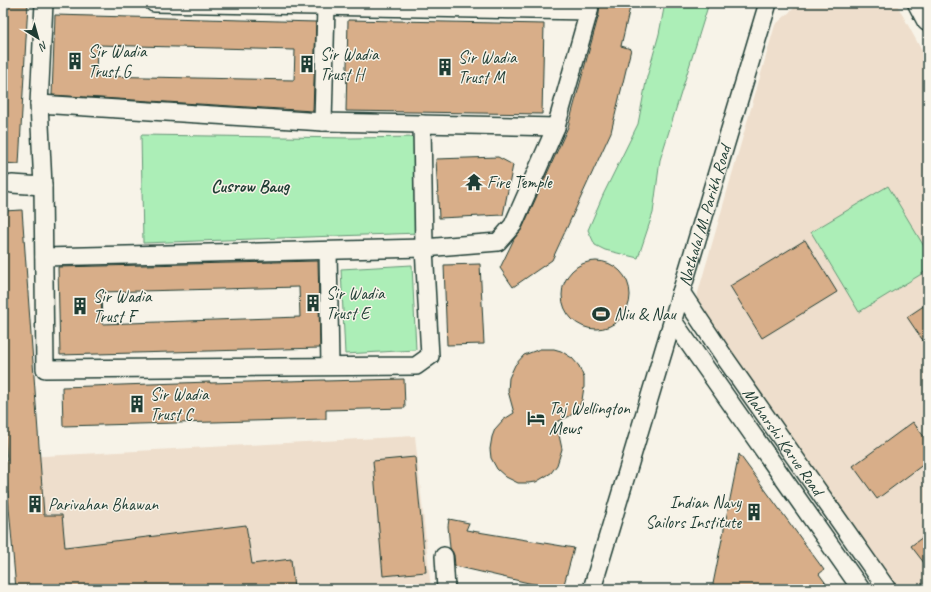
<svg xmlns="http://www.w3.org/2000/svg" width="931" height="592" font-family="Caveat,sans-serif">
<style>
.built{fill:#eedecc}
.green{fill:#aceeb7;stroke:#669676}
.water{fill:#7dc5de;stroke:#578f9a}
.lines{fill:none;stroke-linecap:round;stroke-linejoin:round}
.shore{stroke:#457378;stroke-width:1}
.building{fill:#d8ae89;stroke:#1f3d34;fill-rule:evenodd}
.minor-casing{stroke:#1f3d34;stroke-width:20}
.major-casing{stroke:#1f3d34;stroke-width:25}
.minor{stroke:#f7f3e8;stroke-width:17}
.major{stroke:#f7f3e8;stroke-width:22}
.labels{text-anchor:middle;stroke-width:3;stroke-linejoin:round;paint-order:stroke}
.poi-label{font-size:17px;fill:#1f3d34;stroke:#f7f3e8;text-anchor:start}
.street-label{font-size:17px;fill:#1f3d34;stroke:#f7f3e8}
.neighbourhood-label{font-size:18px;font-weight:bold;fill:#1f3d34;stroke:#f7f3e8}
</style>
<rect width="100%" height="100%" fill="#f7f3e8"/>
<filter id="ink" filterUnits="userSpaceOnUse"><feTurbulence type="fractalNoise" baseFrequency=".025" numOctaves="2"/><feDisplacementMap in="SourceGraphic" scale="8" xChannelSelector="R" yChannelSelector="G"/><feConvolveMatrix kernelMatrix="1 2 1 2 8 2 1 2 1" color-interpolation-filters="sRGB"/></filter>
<g filter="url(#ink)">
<!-- built -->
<g class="built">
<polygon points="800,3 896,3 928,62 928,589 898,589 763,402 695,303 775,25"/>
<polygon points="415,436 431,589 16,589 7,458"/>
</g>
<!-- green -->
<g class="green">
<polygon points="665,3 709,3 660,160 653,213 638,258 605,250 595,245 588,230 603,195 638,124 647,77 659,34"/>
<polygon points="141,135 351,138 416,137 419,233 143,243"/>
<polygon points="888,186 928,253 928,270 859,312 811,232"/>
<polygon points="412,265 416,350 345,354 341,269"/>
</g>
<!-- water -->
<path class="water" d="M 588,267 C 609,267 622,276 619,299 C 615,297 615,295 612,292 C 609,290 605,289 602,289 C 589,289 590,297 581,304 L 576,304 C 568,298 569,281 576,274 C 579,271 584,269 588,267 Z"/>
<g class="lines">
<!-- shore -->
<g class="shore">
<path d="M 588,271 C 600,270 610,273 613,286 L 611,287 C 603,284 592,284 586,291 C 583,295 583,299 577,300 C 573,294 573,282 579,277 C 581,275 585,273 588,271 Z"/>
<polygon points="590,276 598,276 600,279 591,282 583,287 581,287 580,285 582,281"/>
</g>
</g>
<!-- building -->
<g class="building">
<polygon points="3,3 28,3 19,164 3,163"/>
<polygon points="600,3 631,3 621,46 631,49 611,132 552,260 513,287 500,268 514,239 522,229 568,127 599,14"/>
<path d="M 55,15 L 316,22 L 313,111 L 52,95 ZM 97,45 L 295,50 L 294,80 L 96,76 Z"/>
<polygon points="348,20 544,24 542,114 346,111"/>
<polygon points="498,157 513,165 503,215 439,218 436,159"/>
<polygon points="22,210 44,515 62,515 65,547 246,525 252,564 291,559 294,589 16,589 5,461 7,461 3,410 3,211"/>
<polygon points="805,240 837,292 762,338 730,286"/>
<path d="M 318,261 L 320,348 L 60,355 L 58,267 ZM 299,287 L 300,317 L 102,324 L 101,292 Z"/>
<circle cx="596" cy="295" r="34"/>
<polygon points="480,264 484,344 447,345 444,265"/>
<polygon points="928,303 928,348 907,317"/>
<polygon points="540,349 554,349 561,351 572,358 579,366 584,378 584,387 582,400 579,406 570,416 554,423 559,435 562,449 557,465 551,473 536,482 528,483 518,483 506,477 497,469 491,458 490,449 492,437 495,429 503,420 514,413 508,391 509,378 515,365 524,355"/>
<polygon points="404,379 405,408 326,410 326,419 63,426 62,387 210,382 210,383 325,380 325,381"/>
<polygon points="913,422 928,442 928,461 877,499 853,466"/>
<polygon points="739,454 824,570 819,574 830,589 712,589"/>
<polygon points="415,457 426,572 383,576 373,461"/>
<polygon points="449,519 469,523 466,530 574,548 563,588 546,587 455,566 454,555 450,548 448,526"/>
<polygon points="928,533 928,568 911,546"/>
</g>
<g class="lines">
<!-- minor casing -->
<g class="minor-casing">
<g id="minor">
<polyline points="44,3 39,104 43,186 45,369 416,366 430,356 424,248 422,124"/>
<polyline points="154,3 589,11"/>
<polyline points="39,104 323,122 556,127"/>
<polyline points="323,122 326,6"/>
<polyline points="12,184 43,186"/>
<polyline points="328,251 330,366"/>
<polyline points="44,257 424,248 498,242 513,225 556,127 589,11 590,3"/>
<path id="s1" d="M 681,292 L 725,358 L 887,589"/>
<polyline points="673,321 861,589"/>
<polyline points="444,556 446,589"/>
<path id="s2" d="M 592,589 L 768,3"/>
</g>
</g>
<!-- major casing -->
<g class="major-casing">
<polyline id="major" points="919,3 928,20"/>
</g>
<!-- minor -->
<use href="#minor" class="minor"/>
<!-- major -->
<use href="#major" class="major"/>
</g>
</g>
<!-- icons -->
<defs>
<g id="building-bare" transform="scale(1.38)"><path d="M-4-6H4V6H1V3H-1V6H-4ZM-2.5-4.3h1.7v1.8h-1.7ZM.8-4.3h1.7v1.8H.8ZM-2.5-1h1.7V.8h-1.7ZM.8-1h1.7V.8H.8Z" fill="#1f3d34" stroke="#f7f3e8" stroke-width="2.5" paint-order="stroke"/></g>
<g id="temple-bare" transform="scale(1.38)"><path d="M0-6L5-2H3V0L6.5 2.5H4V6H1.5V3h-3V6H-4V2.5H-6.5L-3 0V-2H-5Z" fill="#1f3d34" stroke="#f7f3e8" stroke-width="2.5" paint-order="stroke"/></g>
<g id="stadium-bare" transform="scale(1.38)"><path d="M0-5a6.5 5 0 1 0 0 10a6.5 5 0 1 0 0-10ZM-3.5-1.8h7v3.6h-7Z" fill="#1f3d34" stroke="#f7f3e8" stroke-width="2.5" paint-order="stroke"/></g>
<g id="hotel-bare" transform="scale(1.38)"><path d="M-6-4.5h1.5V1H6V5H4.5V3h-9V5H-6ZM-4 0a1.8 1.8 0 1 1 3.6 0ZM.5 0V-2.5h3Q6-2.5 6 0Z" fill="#1f3d34" stroke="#f7f3e8" stroke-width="2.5" paint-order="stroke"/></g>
</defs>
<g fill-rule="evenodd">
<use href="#building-bare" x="75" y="61"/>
<use href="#building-bare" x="307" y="64"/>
<use href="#building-bare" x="445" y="67"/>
<use href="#temple-bare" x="474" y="182"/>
<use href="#building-bare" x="313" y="303"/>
<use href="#building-bare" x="80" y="306"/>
<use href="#stadium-bare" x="601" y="314"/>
<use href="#building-bare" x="137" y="404"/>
<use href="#hotel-bare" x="536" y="418"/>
<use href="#building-bare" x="35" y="504"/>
<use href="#building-bare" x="754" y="512"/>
</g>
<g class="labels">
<!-- poi labels -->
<g class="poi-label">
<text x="88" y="57">Sir Wadia<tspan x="88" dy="20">Trust G</tspan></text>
<text x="320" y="60">Sir Wadia<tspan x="320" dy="20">Trust H</tspan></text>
<text x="458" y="63">Sir Wadia<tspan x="458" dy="20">Trust M</tspan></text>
<text x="487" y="188">Fire Temple</text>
<text x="326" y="299">Sir Wadia<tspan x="326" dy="20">Trust E</tspan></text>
<text x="93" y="302">Sir Wadia<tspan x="93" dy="20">Trust F</tspan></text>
<text x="614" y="320">Niu &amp; Nau</text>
<text x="150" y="400">Sir Wadia<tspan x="150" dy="20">Trust C</tspan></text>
<text x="549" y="414">Taj Wellington<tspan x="549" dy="20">Mews</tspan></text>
<text x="741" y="508" text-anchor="end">Indian Navy<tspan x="741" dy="20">Sailors Institute</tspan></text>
<text x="48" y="510">Parivahan Bhawan</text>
</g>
<!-- street labels -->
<g class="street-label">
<text dy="6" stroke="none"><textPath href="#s2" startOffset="390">Nathalal M. Parikh Road</textPath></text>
<text dy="6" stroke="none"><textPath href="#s1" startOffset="181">Maharshi Karve Road</textPath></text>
</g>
<!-- neighbourhood labels -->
<g class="neighbourhood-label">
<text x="250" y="192">Cusrow Baug</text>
</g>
</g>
<!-- margin -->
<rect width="931" height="592" fill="none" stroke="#f7f3e8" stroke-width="16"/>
<rect x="8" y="8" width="915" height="576" fill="none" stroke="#1f3d34" stroke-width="1.5" filter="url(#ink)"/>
<!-- north arrow -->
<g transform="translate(38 38) rotate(143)" stroke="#f7f3e8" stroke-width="3" paint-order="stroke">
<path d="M0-3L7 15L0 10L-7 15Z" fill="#1f3d34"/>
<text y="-6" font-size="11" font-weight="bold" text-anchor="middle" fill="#1f3d34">N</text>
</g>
</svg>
